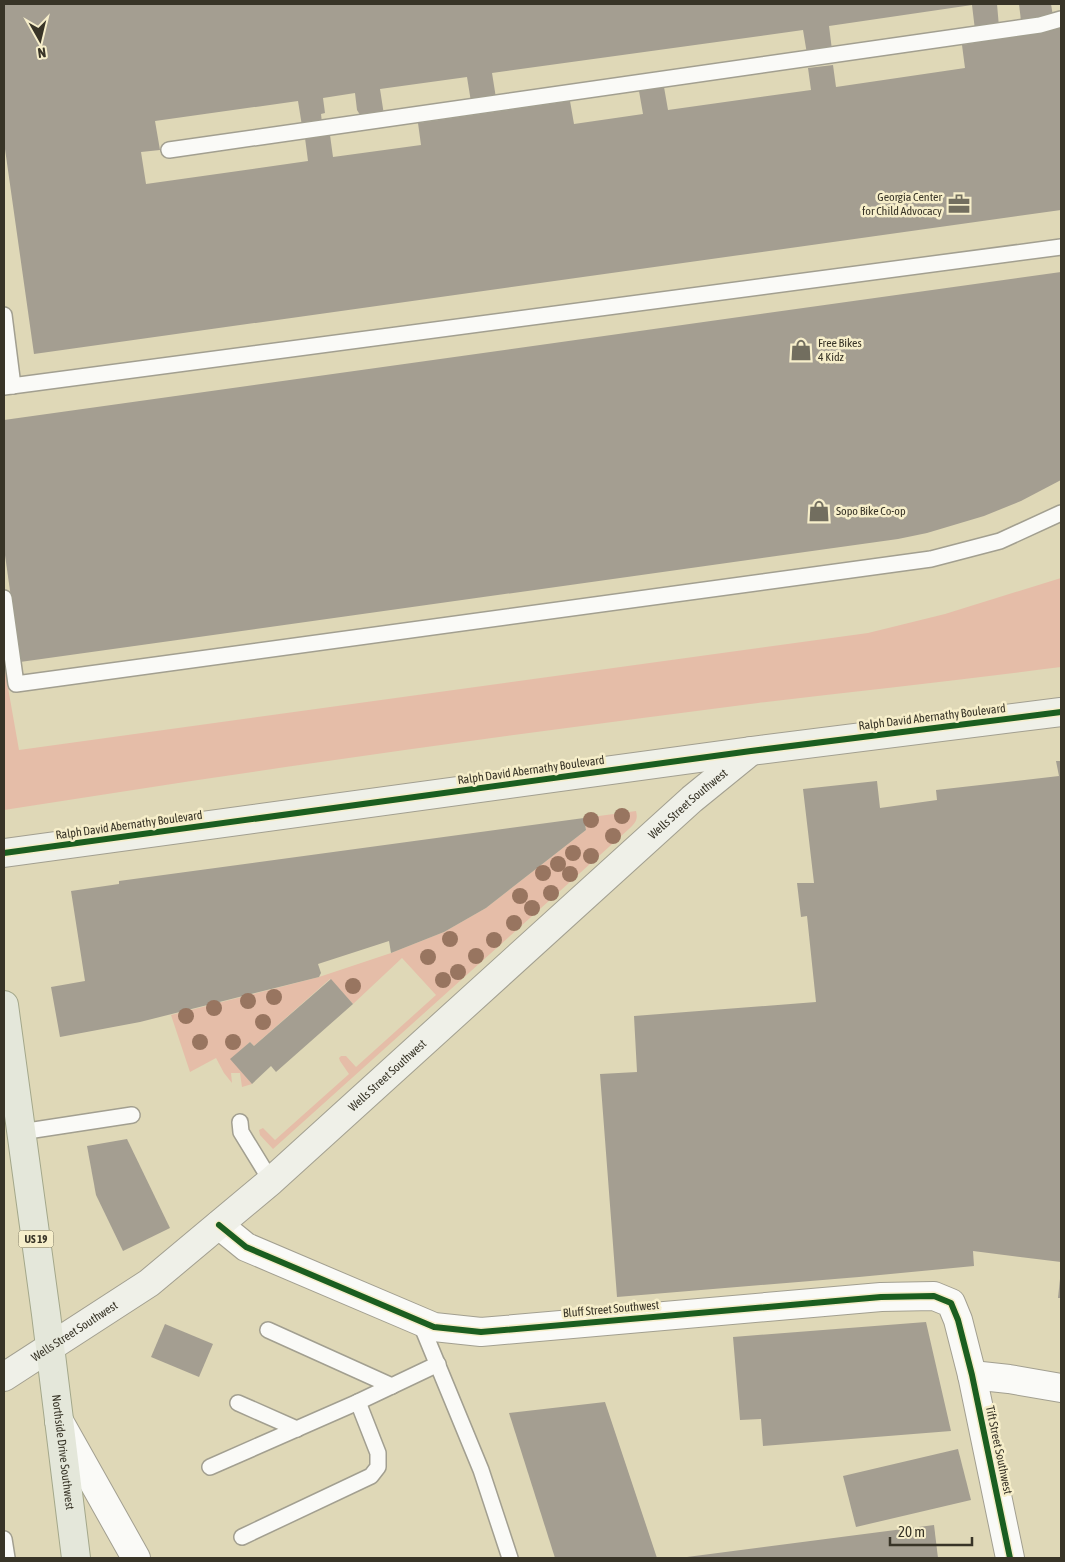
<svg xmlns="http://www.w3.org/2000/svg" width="1065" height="1562" font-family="'Asap Condensed',sans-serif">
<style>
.built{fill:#dfd8b7}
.green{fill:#e5bda8}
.building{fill:#a49e91}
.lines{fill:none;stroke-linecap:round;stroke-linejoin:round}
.lane-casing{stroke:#a29f90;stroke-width:18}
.street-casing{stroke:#a29f90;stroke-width:30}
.secondary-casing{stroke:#a29f90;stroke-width:30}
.primary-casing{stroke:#a3a78a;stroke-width:30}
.lane{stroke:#fafaf7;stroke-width:15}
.street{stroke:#fafaf7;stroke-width:28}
.secondary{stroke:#eff0e8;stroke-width:28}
.primary{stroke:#e4e7da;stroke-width:28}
.cycleway-casing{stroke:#f6eeca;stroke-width:9}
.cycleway{stroke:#1b5e20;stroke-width:6}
.tree{fill:#987560}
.labels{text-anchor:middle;stroke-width:5;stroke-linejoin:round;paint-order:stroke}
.shield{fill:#f6eeca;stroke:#716c58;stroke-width:1}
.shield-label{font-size:11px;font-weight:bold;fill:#383427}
.poi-label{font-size:12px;fill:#383427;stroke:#f6eeca;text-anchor:start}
.street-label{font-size:12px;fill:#383427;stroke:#f6eeca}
</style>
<rect width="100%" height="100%" fill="#dedbc7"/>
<!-- built -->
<rect class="built" x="4" y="4" width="1057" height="1554"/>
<!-- green -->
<g class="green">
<path d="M 1061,578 L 1061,667 C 960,680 859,691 758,703 C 506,735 254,770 4,810 L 4,665 L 19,750 L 868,633 L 945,614 Z"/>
<path d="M 636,811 C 638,819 636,822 630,828 L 273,1149 L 260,1135 L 259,1130 L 263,1128 L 275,1140 L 349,1074 L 340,1061 L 339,1058 L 341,1056 L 346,1056 L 356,1067 L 436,995 L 402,958 L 353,1004 L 330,979 L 254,1046 L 250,1042 L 231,1059 L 252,1084 L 242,1087 L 240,1073 L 231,1073 L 232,1083 L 224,1073 L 216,1058 L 190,1072 L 171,1015 L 319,977 L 391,953 L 444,932 L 486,908 L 586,830 L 584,818 Z"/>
</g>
<!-- building -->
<g class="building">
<polygon points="4,4 997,4 999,27 975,30 972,5 829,26 832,50 807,54 803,30 492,73 496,98 471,102 467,77 380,89 384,115 362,118 357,110 355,93 323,98 325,113 321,114 322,123 302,126 298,101 155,121 160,150 141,152 146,184 308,161 305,138 330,135 333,157 421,145 418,123 570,101 574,124 643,114 639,91 664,87 668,110 811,90 808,68 833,65 836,87 965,68 962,45 1050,30 1061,27 1061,210 34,354 4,142"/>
<polygon points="1019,4 1051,4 1053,16 1021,21"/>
<polygon points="1061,272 1061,480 1021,501 984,516 927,533 898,539 20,662 4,548 4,420"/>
<polygon points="1056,761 1061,761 1061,1262 973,1251 974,1266 859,1277 617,1297 600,1074 637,1072 634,1016 816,1002 807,916 801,917 797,883 814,883 803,789 877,781 880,808 937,800 936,790 1059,776"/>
<polygon points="584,818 586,830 486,908 444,932 391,953 389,941 318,964 321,973 319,977 140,1022 60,1037 51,987 85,981 71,891 119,884 119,881"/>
<polygon points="331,979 353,1004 276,1072 271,1066 252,1084 230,1059 250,1042 254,1046"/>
<polygon points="127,1139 170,1228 123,1251 96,1195 87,1146"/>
<polygon points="1060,1279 1061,1279 1061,1298 1058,1298"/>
<polygon points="926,1322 951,1431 763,1446 761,1419 740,1420 733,1337"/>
<polygon points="165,1324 213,1344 199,1377 151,1357"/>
<polygon points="605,1402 657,1558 555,1558 509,1413"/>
<polygon points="958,1449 971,1500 856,1527 843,1476"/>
<polygon points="934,1525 938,1558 687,1558 687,1557"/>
</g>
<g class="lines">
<!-- lane casing -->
<g class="lane-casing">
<g id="lane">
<polyline points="169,150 1040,25 1061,19"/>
<polyline points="4,315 13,386"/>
<polyline points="4,387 1061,247"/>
<polyline points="4,598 16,684 931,559 1000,541 1061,513"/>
<polyline points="240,1122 241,1132 271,1181"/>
<polyline points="21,1132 132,1115"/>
<polyline points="420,1322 481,1470 510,1558"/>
<polyline points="268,1330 392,1386"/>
<polyline points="238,1403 297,1429"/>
<polyline points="210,1467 358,1402 438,1364"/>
<polyline points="242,1537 371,1476 378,1467 378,1453 358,1402"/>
<polyline points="4,1539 7,1558"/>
</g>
</g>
<!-- street casing -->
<g class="street-casing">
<g id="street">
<polyline points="219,1225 246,1247 434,1327 481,1332 881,1297 934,1296 951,1303 958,1320 972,1375 1010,1558"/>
<polyline points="972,1375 1009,1379 1061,1388"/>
<polyline points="59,1421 136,1558"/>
</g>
</g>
<!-- secondary casing -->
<g class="secondary-casing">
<g id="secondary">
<polyline points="4,853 751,751 1061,712"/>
<path id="s1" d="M 4,1377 L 149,1283 L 271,1181 L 692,799 L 751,751"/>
</g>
</g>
<!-- primary casing -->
<g class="primary-casing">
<g id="primary">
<path id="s2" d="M 4,1005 L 46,1314 L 76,1558"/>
</g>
</g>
<!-- lane -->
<use href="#lane" class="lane"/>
<!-- street -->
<use href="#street" class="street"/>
<!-- secondary -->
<use href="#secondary" class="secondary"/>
<!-- primary -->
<use href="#primary" class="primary"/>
<!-- cycleway casing -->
<g class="cycleway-casing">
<g id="cycleway">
<polyline points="4,853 751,751 1061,712"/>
<polyline points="219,1225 246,1247 434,1327 481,1332 881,1297 934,1296 951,1303 958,1320 972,1375 1010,1558"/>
</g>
</g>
<!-- cycleway -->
<use href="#cycleway" class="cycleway"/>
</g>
<!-- trees -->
<g class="tree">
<circle cx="622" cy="816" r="8"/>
<circle cx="591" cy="820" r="8"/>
<circle cx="613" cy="836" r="8"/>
<circle cx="573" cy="853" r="8"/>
<circle cx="591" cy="856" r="8"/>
<circle cx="558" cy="864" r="8"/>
<circle cx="543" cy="873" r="8"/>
<circle cx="570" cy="874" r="8"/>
<circle cx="551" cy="893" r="8"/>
<circle cx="520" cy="896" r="8"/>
<circle cx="532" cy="908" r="8"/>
<circle cx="514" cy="923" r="8"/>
<circle cx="450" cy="939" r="8"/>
<circle cx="494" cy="940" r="8"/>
<circle cx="476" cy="956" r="8"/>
<circle cx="428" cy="957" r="8"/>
<circle cx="458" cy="972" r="8"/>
<circle cx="443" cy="980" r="8"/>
<circle cx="353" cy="986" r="8"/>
<circle cx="274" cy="997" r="8"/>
<circle cx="248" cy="1001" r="8"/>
<circle cx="214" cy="1008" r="8"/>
<circle cx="186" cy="1016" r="8"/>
<circle cx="263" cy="1022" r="8"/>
<circle cx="200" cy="1042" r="8"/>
<circle cx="233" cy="1042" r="8"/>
</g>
<!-- icons -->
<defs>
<g id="office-bare" transform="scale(1.725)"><path d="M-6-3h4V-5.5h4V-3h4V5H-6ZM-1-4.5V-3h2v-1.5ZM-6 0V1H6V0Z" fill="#726e5f" stroke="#f6eeca" stroke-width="2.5" paint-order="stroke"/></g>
<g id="shop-bare" transform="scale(1.725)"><path d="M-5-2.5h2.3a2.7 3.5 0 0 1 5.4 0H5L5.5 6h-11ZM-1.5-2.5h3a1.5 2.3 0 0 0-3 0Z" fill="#726e5f" stroke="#f6eeca" stroke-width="2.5" paint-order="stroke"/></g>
</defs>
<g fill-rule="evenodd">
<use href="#office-bare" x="959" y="204"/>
<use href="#shop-bare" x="801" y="350"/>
<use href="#shop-bare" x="819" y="511"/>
</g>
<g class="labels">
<!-- shield labels -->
<rect class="shield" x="18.5" y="1230.5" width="35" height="17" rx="4"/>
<g class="shield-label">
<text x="36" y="1243">US 19</text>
</g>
<!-- poi labels -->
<g class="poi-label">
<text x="942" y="201" text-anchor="end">Georgia Center<tspan x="942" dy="14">for Child Advocacy</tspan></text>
<text x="818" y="347">Free Bikes<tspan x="818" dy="14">4 Kidz</tspan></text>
<text x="836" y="515">Sopo Bike Co-op</text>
</g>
<!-- street labels -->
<g class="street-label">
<text transform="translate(932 717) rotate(-7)" y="4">Ralph David Abernathy Boulevard</text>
<text transform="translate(531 770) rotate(-8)" y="4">Ralph David Abernathy Boulevard</text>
<text dy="4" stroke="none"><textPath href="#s1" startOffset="894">Wells Street Southwest</textPath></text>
<text transform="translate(129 825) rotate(-8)" y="4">Ralph David Abernathy Boulevard</text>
<text dy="4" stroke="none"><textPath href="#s1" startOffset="489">Wells Street Southwest</textPath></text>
<text transform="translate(611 1309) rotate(-5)" y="4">Bluff Street Southwest</text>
<text dy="4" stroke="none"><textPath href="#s1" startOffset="84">Wells Street Southwest</textPath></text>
<text transform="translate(999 1450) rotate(78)" y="4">Tift Street Southwest</text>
<text dy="4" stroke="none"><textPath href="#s2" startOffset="451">Northside Drive Southwest</textPath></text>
</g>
</g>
<!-- border -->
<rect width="1065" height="1562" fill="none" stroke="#383427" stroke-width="10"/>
<!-- north arrow -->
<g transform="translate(40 40) rotate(172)" stroke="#f6eeca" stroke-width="4" paint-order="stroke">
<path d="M0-4L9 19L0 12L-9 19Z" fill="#383427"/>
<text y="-8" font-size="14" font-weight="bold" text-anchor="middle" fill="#383427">N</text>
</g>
<!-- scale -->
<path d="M890 1537v8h82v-8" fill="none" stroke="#383427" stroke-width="2.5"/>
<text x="898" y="1537" font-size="15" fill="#383427" stroke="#f6eeca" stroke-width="4" paint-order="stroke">20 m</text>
</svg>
